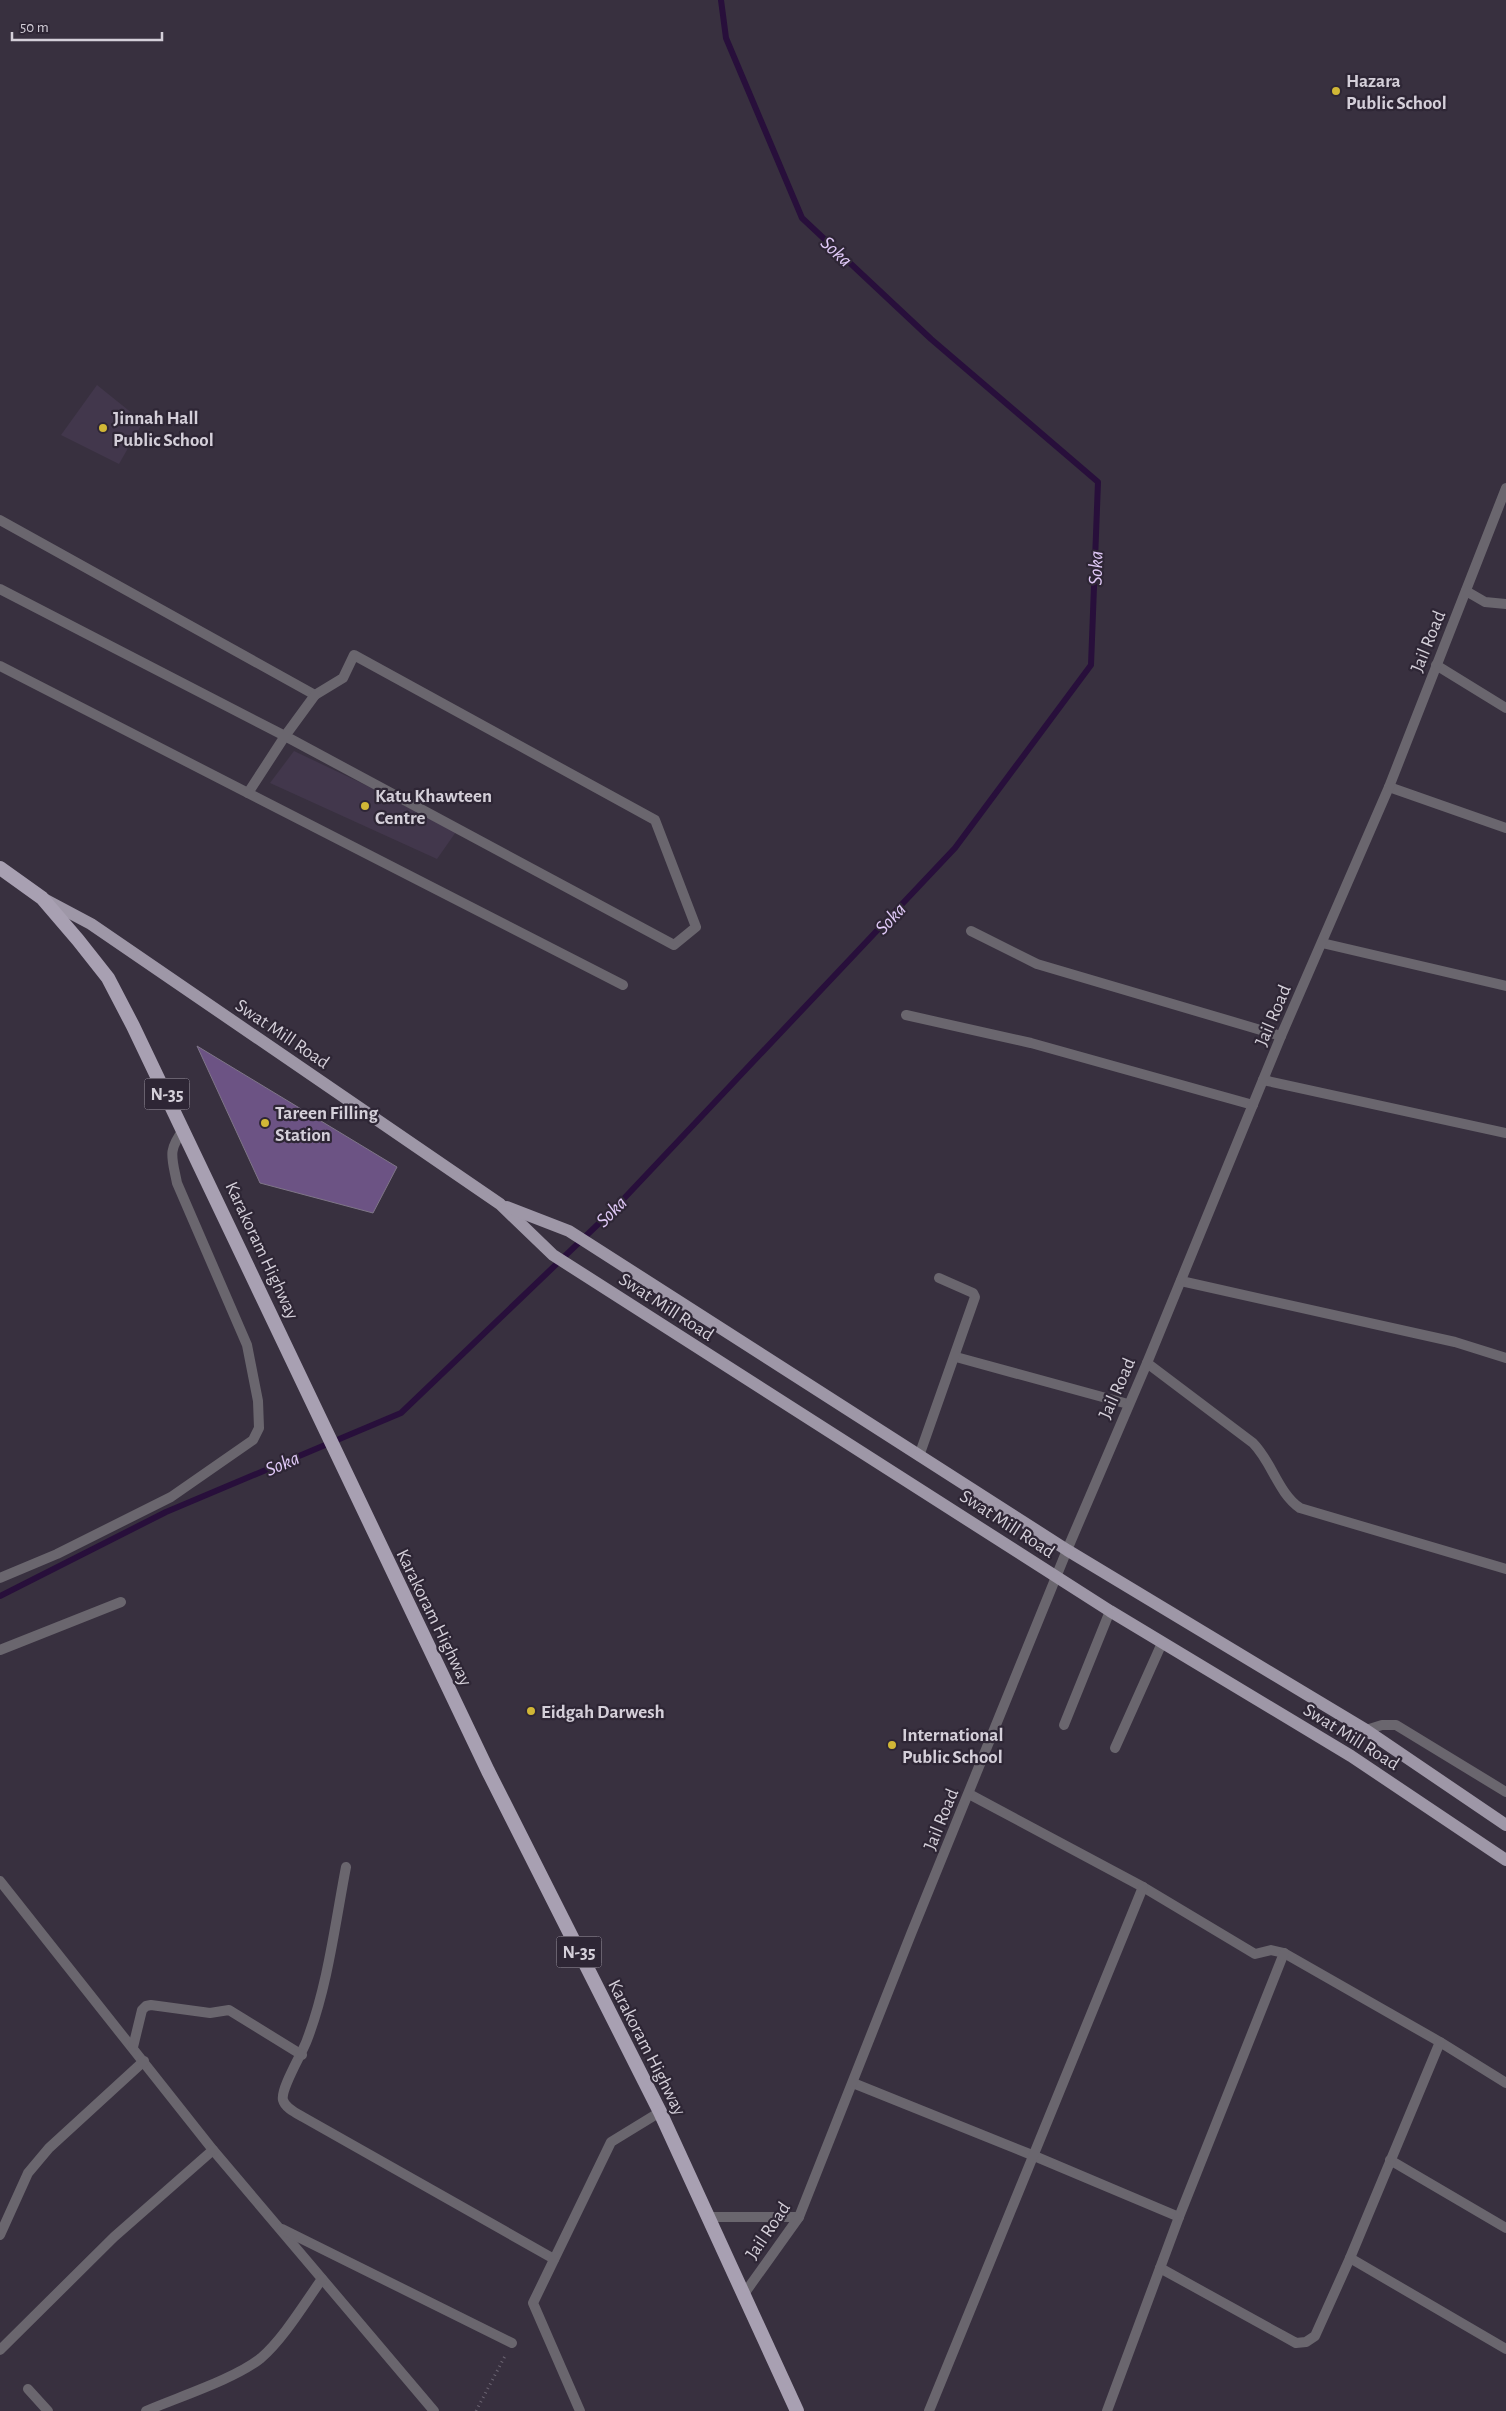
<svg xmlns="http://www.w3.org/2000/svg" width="1506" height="2411" font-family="'Alegreya Sans',sans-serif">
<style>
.built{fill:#42374c}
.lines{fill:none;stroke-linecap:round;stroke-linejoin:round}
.stream{stroke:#280f3b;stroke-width:6}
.building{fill:#6c5384;stroke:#7f7688}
.path{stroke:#6c6573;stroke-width:3;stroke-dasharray:1 4;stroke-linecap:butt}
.minor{stroke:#6a666e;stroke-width:10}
.tertiary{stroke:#6a666e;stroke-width:10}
.primary{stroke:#9e97a7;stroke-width:12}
.trunk{stroke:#a8a0b2;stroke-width:14}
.poi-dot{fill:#d1b736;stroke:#2e2635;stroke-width:2}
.labels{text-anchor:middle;stroke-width:4.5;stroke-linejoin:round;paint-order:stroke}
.shield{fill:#2e2635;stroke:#a29ca8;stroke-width:1}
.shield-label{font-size:18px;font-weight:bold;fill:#d4cfd9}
.poi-label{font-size:19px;font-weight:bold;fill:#d4cfd9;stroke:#2e2635;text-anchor:start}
.street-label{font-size:19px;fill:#d4cfd9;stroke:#2e2635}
.water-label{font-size:20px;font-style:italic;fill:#e0c9f7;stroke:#2e2635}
</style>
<rect width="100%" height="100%" fill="#38303f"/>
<!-- built -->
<g class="built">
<polygon points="97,385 143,422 119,464 61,435"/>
<polygon points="294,751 458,829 437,859 270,783"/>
</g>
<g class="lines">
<!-- stream -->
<polyline class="stream" points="0,1596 166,1512 401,1413 615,1208 955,848 1091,665 1098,482 931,339 802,218 726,38 721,0"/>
</g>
<!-- building -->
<polygon class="building" points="197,1046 397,1167 373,1213 260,1183"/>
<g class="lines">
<!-- path -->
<polyline class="path" points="476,2411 505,2356"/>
<!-- minor -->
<g class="minor">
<polyline points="0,520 315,695"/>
<polyline points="0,589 285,736 315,695 343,678 354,655 655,820 696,927 674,945 285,736 248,793"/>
<polyline points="1466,591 1485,602 1506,604"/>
<polyline points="1436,665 1506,708"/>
<polyline points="0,666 623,985"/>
<polyline points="1389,787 1506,828"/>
<polyline points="971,931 1037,964 1281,1036"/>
<polyline points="1322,943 1506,986"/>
<polyline points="906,1015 1031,1043 1253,1105"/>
<polyline points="1263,1080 1506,1133"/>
<polyline points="1181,1281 1455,1342 1506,1358"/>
<polyline points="956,1357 1128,1404"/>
<path d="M 1147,1363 L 1253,1443 C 1272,1462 1278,1493 1300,1508 L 1506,1569"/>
<polyline points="919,1456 975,1297 973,1293 939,1278"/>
<path d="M 0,1578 L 57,1554 L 171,1497 L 253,1440 L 259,1428 L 258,1401 L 247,1345 L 177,1183 C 172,1157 167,1151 184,1129"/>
<polyline points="0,1650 121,1602"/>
<polyline points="1064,1725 1110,1611"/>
<polyline points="1366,1730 1382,1725 1396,1725 1506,1792"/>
<polyline points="1115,1748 1162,1643"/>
<polyline points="969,1794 1143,1887 1255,1954 1271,1950 1284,1953 1440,2042 1506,2083"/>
<path d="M 346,1867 C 335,1924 328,1985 307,2040 C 303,2052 280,2089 283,2100 C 285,2108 296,2113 303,2117 L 554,2259"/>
<polyline points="0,1881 213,2150 434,2411"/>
<polyline points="133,2047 142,2010 146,2006 151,2005 210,2013 229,2010 302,2055"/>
<polyline points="853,2083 1032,2155 1179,2217"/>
<polyline points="1390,2160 1506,2228"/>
<polyline points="282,2229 512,2343"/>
<polyline points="0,2235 28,2173 49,2148 144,2061"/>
<polyline points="1350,2258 1506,2349"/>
<polyline points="1160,2268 1296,2343 1306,2342 1315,2336 1350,2258 1440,2042"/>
<polyline points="0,2350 114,2237 213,2150"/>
<polyline points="28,2389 48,2411"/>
<path d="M 146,2411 C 178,2397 235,2379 261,2358 C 284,2338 304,2304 322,2279"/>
<polyline points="580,2411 533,2303 611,2142 660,2112"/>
<polyline points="929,2411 1143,1887"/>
<polyline points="1107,2411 1179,2217 1284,1953"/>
</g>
<!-- tertiary -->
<g class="tertiary">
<polyline points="708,2217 799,2217"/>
<polyline points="744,2294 799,2217 911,1934 1067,1550 1147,1363 1281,1036 1389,787 1506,488"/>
</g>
<!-- primary -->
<g class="primary">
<polyline points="44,899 91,924 500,1204 553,1255 1110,1611 1351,1756 1506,1860"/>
<polyline points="507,1207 569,1231 1067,1550 1366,1730 1506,1825"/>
</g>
<!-- trunk -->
<polyline class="trunk" points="0,868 42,898 78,940 108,978 133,1026 488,1771 660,2112 797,2411"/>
</g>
<!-- markers -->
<g class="poi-dot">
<circle cx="1336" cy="91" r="5"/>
<circle cx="103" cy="428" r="5"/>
<circle cx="365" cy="806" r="5"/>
<circle cx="265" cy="1123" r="5"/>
<circle cx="531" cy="1711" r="5"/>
<circle cx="892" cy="1745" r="5"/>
</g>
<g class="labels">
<!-- shield labels -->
<g class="shield">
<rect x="144.5" y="1078.5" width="45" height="31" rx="4"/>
<rect x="556.5" y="1936.5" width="45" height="31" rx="4"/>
</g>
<g class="shield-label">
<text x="167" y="1100">N-35</text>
<text x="579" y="1958">N-35</text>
</g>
<!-- poi labels -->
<g class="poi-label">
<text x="1346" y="87">Hazara<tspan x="1346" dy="22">Public School</tspan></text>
<text x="113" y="424">Jinnah Hall<tspan x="113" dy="22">Public School</tspan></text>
<text x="375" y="802">Katu Khawteen<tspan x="375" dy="22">Centre</tspan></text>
<text x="275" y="1119">Tareen Filling<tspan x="275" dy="22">Station</tspan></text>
<text x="541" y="1718">Eidgah Darwesh</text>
<text x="902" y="1741">International<tspan x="902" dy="22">Public School</tspan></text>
</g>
<!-- street labels -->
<g class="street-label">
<text transform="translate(1427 641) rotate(-68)" y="7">Jail Road</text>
<text transform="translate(1272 1015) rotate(-67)" y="7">Jail Road</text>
<text transform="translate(283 1033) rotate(34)" y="7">Swat Mill Road</text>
<text transform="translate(263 1250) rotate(65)" y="7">Karakoram Highway</text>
<text transform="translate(667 1306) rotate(33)" y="7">Swat Mill Road</text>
<text transform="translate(1116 1388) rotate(-66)" y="7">Jail Road</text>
<text transform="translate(1008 1523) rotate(33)" y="7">Swat Mill Road</text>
<text transform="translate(435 1617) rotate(64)" y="7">Karakoram Highway</text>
<text transform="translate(1352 1736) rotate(32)" y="7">Swat Mill Road</text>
<text transform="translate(940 1819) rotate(-68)" y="7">Jail Road</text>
<text transform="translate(648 2047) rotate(63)" y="7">Karakoram Highway</text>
<text transform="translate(767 2230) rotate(-56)" y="7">Jail Road</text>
</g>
<!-- water labels -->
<g class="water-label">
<text transform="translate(837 251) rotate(43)" y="7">Soka</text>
<text transform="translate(1095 568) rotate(-88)" y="7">Soka</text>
<text transform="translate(890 918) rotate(-47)" y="7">Soka</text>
<text transform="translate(611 1211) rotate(-45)" y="7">Soka</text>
<text transform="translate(282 1463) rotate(-23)" y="7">Soka</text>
</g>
</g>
<!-- scale -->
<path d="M12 32v8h150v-8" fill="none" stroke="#d4cfd9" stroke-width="2.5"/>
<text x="20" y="32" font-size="15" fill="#d4cfd9" stroke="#2e2635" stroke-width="4" paint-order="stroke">50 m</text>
</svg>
